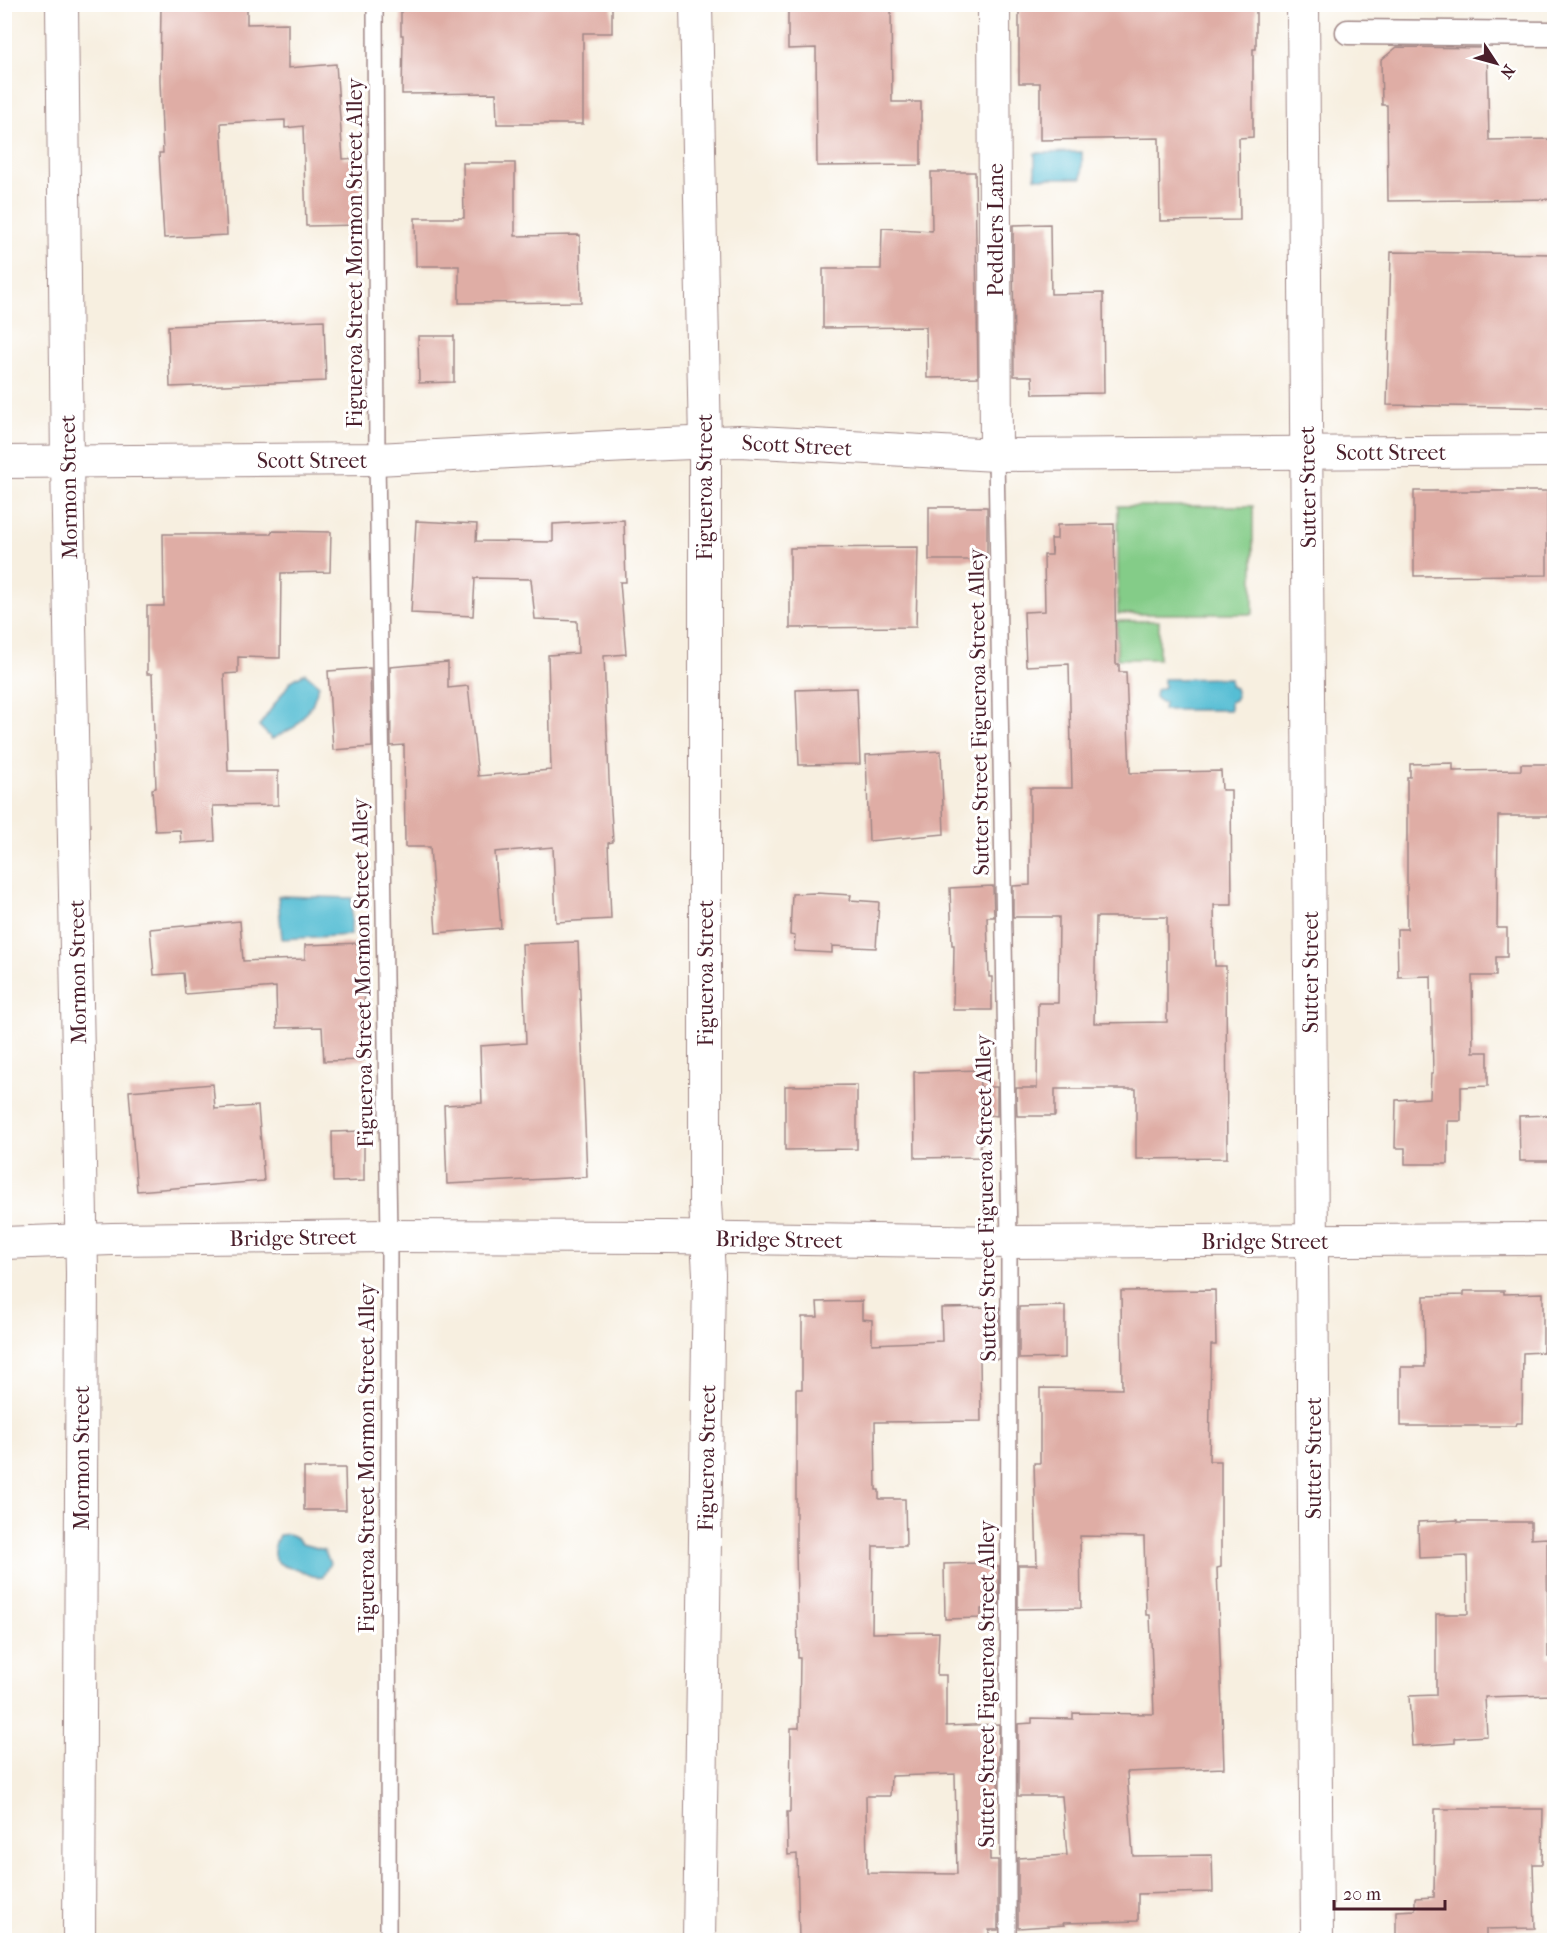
<svg xmlns="http://www.w3.org/2000/svg" width="1559" height="1945" font-family="'IM FELL French Canon',serif">
<style>
.green{fill:#84cc88;stroke:#67765a;stroke-width:1.5}
.water{fill:#57bed4;stroke:#506e80;stroke-width:1.5}
.building{fill:#dfada5;fill-rule:evenodd}
.lines{fill:none;stroke-linecap:round;stroke-linejoin:round}
.service-casing{stroke:#a08786;stroke-width:18}
.pedestrian-casing{stroke:#a08786;stroke-width:27}
.minor-casing{stroke:#a08786;stroke-width:34}
.service{stroke:#fff;stroke-width:15}
.pedestrian{stroke:#fff;stroke-width:24}
.minor{stroke:#fff;stroke-width:32}
.labels{text-anchor:middle;stroke-width:6;stroke-linejoin:round;paint-order:stroke}
.street-label{font-size:22px;fill:#4a1f2b;stroke:#fff}
</style>
<rect width="100%" height="100%" fill="#fff"/>
<filter id="ink" filterUnits="userSpaceOnUse"><feTurbulence type="fractalNoise" baseFrequency=".0167" numOctaves="2"/><feDisplacementMap in="SourceGraphic" scale="12" xChannelSelector="R" yChannelSelector="G"/><feConvolveMatrix kernelMatrix="1 2 1 2 8 2 1 2 1" color-interpolation-filters="sRGB"/></filter>
<filter id="wash" filterUnits="userSpaceOnUse"><feTurbulence type="fractalNoise" baseFrequency=".008" numOctaves="4" result="noise"/><feDisplacementMap in="SourceGraphic" scale="24" xChannelSelector="R" yChannelSelector="G"/><feGaussianBlur stdDeviation="1.35" result="paint"/><feColorMatrix in="noise" values="0 0 0 0 0 0 0 0 0 0 0 0 0 0 0 0 0 1.4 0 .05"/><feComposite in="paint" operator="in"/></filter>
<g filter="url(#wash)">
<rect width="100%" height="100%" fill="#f7efe0"/>
<!-- green -->
<g class="green">
<rect x="1118" y="506" width="135" height="108"/>
<rect x="1117" y="621" width="42" height="38"/>
</g>
<!-- water -->
<g class="water">
<polygon points="1082,152 1082,178 1035,178 1035,153"/>
<polygon points="305,673 319,685 312,705 295,727 272,739 259,726 291,681"/>
<polygon points="1230,678 1230,686 1235,688 1237,696 1235,700 1230,702 1230,710 1163,710 1164,703 1159,701 1155,697 1156,690 1164,687 1164,679"/>
<polygon points="278,896 352,898 351,935 282,939"/>
<path d="M 289,1534 L 297,1538 L 302,1544 L 324,1550 L 330,1563 L 323,1576 C 313,1578 308,1574 300,1570 C 298,1569 294,1568 291,1568 C 270,1563 271,1552 279,1535 Z"/>
</g>
<g id="blocks">
<!-- building -->
<g class="building">
<polygon points="161,4 247,4 247,24 288,23 288,68 336,64 343,159 360,158 362,225 306,226 303,126 285,128 285,120 221,123 227,235 164,238 159,153 163,153 160,81"/>
<polygon points="401,4 612,4 612,33 583,33 583,124 497,124 496,93 402,94 403,35 401,35"/>
<polygon points="788,4 891,4 892,102 921,102 921,165 817,166 816,48 788,49"/>
<polygon points="1019,4 1256,4 1256,49 1253,49 1253,137 1239,138 1240,220 1160,221 1159,138 1040,140 1040,83 1019,83"/>
<polygon points="1397,47 1487,48 1489,140 1554,139 1554,199 1388,201 1387,105 1382,105 1381,60"/>
<polygon points="463,163 515,163 515,236 580,235 581,302 459,303 459,266 416,266 415,218 464,218"/>
<polygon points="931,172 975,172 978,377 927,378 926,327 823,328 823,269 881,269 882,228 932,231"/>
<polygon points="1050,224 1051,294 1103,293 1104,393 1033,394 1032,376 1014,376 1013,225"/>
<polygon points="1391,252 1554,254 1554,408 1387,405"/>
<polygon points="324,320 326,381 170,387 168,326"/>
<polygon points="418,336 454,336 454,382 419,383"/>
<polygon points="1414,491 1547,491 1547,575 1414,576"/>
<rect x="929" y="507" width="58" height="53"/>
<polygon points="624,520 626,582 620,582 626,654 604,656 609,779 613,842 608,843 611,919 556,922 553,847 495,852 501,928 436,933 430,847 405,847 404,745 391,746 390,667 448,662 448,688 468,686 478,776 551,770 548,655 578,653 577,621 535,619 531,579 475,578 473,616 411,613 416,521 477,524 476,541 553,542 553,524"/>
<path d="M 1114,524 L 1116,664 L 1119,664 L 1119,672 L 1126,672 L 1130,773 L 1221,771 L 1222,790 L 1231,790 L 1232,905 L 1214,905 L 1215,966 L 1226,966 L 1227,1158 L 1136,1159 L 1136,1089 L 1055,1089 L 1055,1116 L 1017,1116 L 1016,1088 L 1037,1088 L 1038,1003 L 1058,1003 L 1059,917 L 1013,917 L 1013,886 L 1030,885 L 1030,788 L 1072,788 L 1069,664 L 1026,666 L 1024,612 L 1045,611 L 1044,555 L 1052,555 L 1051,539 L 1057,539 L 1057,525 ZM 1096,917 L 1167,917 L 1167,1022 L 1094,1023 Z"/>
<polygon points="272,531 331,532 330,572 281,573 280,658 238,657 238,673 224,674 228,771 278,771 278,805 213,806 215,841 181,843 180,830 155,831 152,789 156,788 152,674 147,674 147,606 164,606 163,534 271,534"/>
<polygon points="918,547 916,627 790,628 790,548"/>
<polygon points="370,668 372,747 333,750 328,671"/>
<polygon points="857,688 860,764 799,765 796,690"/>
<polygon points="941,751 944,834 869,841 866,755"/>
<polygon points="1453,763 1453,771 1521,770 1521,764 1554,764 1554,816 1498,816 1497,928 1507,928 1507,957 1496,957 1496,976 1472,976 1473,1052 1488,1052 1488,1086 1461,1087 1461,1121 1448,1121 1448,1164 1405,1164 1405,1148 1395,1148 1396,1100 1430,1098 1431,1074 1433,1074 1431,976 1398,977 1397,929 1407,929 1407,777 1410,777 1410,764"/>
<polygon points="993,886 994,917 987,917 989,977 992,977 992,1010 953,1010 954,945 952,945 950,888"/>
<polygon points="816,893 851,895 850,900 879,902 876,948 832,946 832,953 794,951 795,936 790,935 792,894"/>
<polygon points="240,921 243,961 305,959 305,945 363,943 366,1060 324,1061 322,1027 277,1028 276,987 185,994 183,973 154,975 150,929"/>
<polygon points="578,942 587,1177 447,1184 444,1105 482,1103 480,1046 526,1043 522,944"/>
<polygon points="979,1070 980,1087 997,1087 997,1116 989,1115 989,1143 980,1143 980,1157 915,1158 914,1072"/>
<polygon points="213,1084 215,1109 258,1106 264,1181 137,1191 129,1091"/>
<polygon points="857,1085 857,1149 785,1150 785,1086"/>
<polygon points="1554,1115 1554,1159 1550,1159 1550,1161 1520,1161 1519,1116"/>
<polygon points="364,1131 364,1181 333,1182 332,1132"/>
<polygon points="1215,1290 1216,1345 1211,1345 1209,1461 1221,1461 1221,1567 1217,1568 1224,1768 1127,1772 1133,1856 1212,1855 1213,1892 1138,1894 1138,1921 1063,1923 1064,1925 1018,1928 1018,1858 1067,1855 1062,1796 1018,1796 1018,1724 1032,1723 1032,1718 1073,1719 1073,1713 1154,1714 1150,1615 1146,1615 1144,1537 1080,1536 1081,1608 1018,1609 1018,1565 1037,1565 1034,1463 1040,1463 1040,1388 1122,1389 1121,1291"/>
<polygon points="1464,1291 1504,1291 1504,1294 1543,1293 1543,1352 1523,1353 1522,1423 1517,1423 1516,1426 1401,1426 1401,1367 1425,1367 1424,1296 1464,1295"/>
<path d="M 862,1301 L 862,1319 L 872,1320 L 872,1344 L 942,1341 L 941,1308 L 999,1307 L 999,1359 L 980,1359 L 981,1421 L 875,1422 L 876,1490 L 879,1490 L 879,1499 L 905,1499 L 906,1546 L 873,1546 L 872,1633 L 939,1632 L 937,1675 L 946,1675 L 946,1726 L 999,1724 L 998,1796 L 989,1796 L 990,1860 L 998,1860 L 998,1930 L 989,1930 L 989,1936 L 867,1939 L 867,1941 L 799,1941 L 797,1854 L 788,1855 L 787,1812 L 790,1812 L 791,1728 L 799,1728 L 800,1658 L 798,1658 L 796,1547 L 796,1389 L 802,1389 L 802,1317 L 818,1317 L 817,1302 ZM 955,1774 L 957,1874 L 867,1873 L 866,1796 L 890,1796 L 891,1776 Z"/>
<polygon points="1065,1306 1065,1358 1019,1359 1019,1307"/>
<polygon points="304,1468 345,1468 346,1510 304,1510"/>
<polygon points="1458,1520 1458,1522 1531,1522 1531,1539 1547,1538 1548,1657 1554,1657 1554,1695 1485,1697 1487,1736 1455,1738 1455,1743 1412,1746 1409,1696 1436,1695 1436,1614 1468,1614 1467,1556 1419,1558 1418,1522"/>
<polygon points="980,1563 980,1566 999,1566 999,1609 981,1609 981,1618 945,1619 944,1564"/>
<polygon points="1435,1809 1543,1809 1542,1864 1533,1864 1535,1928 1486,1929 1486,1941 1396,1941 1396,1911 1415,1910 1415,1898 1434,1897"/>
</g>
</g>
</g>
<g filter="url(#ink)">
<use href="#blocks" fill-opacity="0" stroke="#a08786" stroke-width="1.5"/>
<g class="lines">
<!-- service casing -->
<g class="service-casing">
<g id="service">
<polyline points="375,4 377,459 389,1236 388,1940"/>
<polyline points="996,455 1009,1242 1008,1940"/>
</g>
</g>
<!-- pedestrian casing -->
<g class="pedestrian-casing">
<polyline id="pedestrian" points="1348,32 1554,34"/>
</g>
<!-- minor casing -->
<g class="minor-casing">
<g id="minor">
<polyline points="62,4 67,462 82,1273 79,1940"/>
<polyline points="696,4 705,442 705,1203 709,1274 699,1940"/>
<polyline points="994,4 996,455"/>
<polyline points="1303,4 1317,1940"/>
<polyline points="4,462 377,459 667,444 740,441 996,455 1554,451"/>
<polyline points="4,1243 112,1239 389,1236 668,1237 1009,1242 1554,1239"/>
</g>
</g>
<!-- service -->
<use href="#service" class="service"/>
<!-- pedestrian -->
<use href="#pedestrian" class="pedestrian"/>
<!-- minor -->
<use href="#minor" class="minor"/>
</g>
</g>
<g class="labels">
<!-- street labels -->
<g class="street-label">
<text transform="translate(995 230) rotate(-90)" y="8">Peddlers Lane</text>
<text transform="translate(354 253) rotate(-90)" y="8">Figueroa Street Mormon Street Alley</text>
<text transform="translate(797 445) rotate(3)" y="8">Scott Street</text>
<text x="1391" y="460">Scott Street</text>
<text x="312" y="468">Scott Street</text>
<text transform="translate(68 487) rotate(-91)" y="8">Mormon Street</text>
<text transform="translate(704 487) rotate(-90)" y="8">Figueroa Street</text>
<text transform="translate(1307 487) rotate(-91)" y="8">Sutter Street</text>
<text transform="translate(978 712) rotate(-91)" y="8">Sutter Street Figueroa Street Alley</text>
<text transform="translate(77 972) rotate(-91)" y="8">Mormon Street</text>
<text transform="translate(1310 972) rotate(-90)" y="8">Sutter Street</text>
<text transform="translate(362 973) rotate(-91)" y="8">Figueroa Street Mormon Street Alley</text>
<text transform="translate(705 973) rotate(-90)" y="8">Figueroa Street</text>
<text transform="translate(985 1198) rotate(-91)" y="8">Sutter Street Figueroa Street Alley</text>
<text transform="translate(293 1237) rotate(-1)" y="8">Bridge Street</text>
<text transform="translate(779 1239) rotate(1)" y="8">Bridge Street</text>
<text x="1265" y="1249">Bridge Street</text>
<text transform="translate(81 1458) rotate(-90)" y="8">Mormon Street</text>
<text transform="translate(366 1458) rotate(-90)" y="8">Figueroa Street Mormon Street Alley</text>
<text transform="translate(706 1458) rotate(-89)" y="8">Figueroa Street</text>
<text transform="translate(1313 1458) rotate(-90)" y="8">Sutter Street</text>
<text transform="translate(986 1684) rotate(-90)" y="8">Sutter Street Figueroa Street Alley</text>
</g>
</g>
<!-- margin -->
<rect width="1559" height="1945" fill="none" stroke="#fff" stroke-width="24"/>
<!-- north arrow -->
<g transform="translate(1496 63) rotate(126)" stroke="#ffffff" stroke-width="4.5" paint-order="stroke">
<path d="M0-4.5L10 22L0 15L-10 22Z" fill="#4a1f2b"/>
<text y="-9" font-size="16" font-weight="bold" text-anchor="middle" fill="#4a1f2b">N</text>
</g>
<!-- scale -->
<path d="M1334 1900v9h111v-9" fill="none" stroke="#4a1f2b" stroke-width="3"/>
<text x="1343" y="1900" font-size="18" fill="#4a1f2b" stroke="#ffffff" stroke-width="4.5" paint-order="stroke">20 m</text>
</svg>
